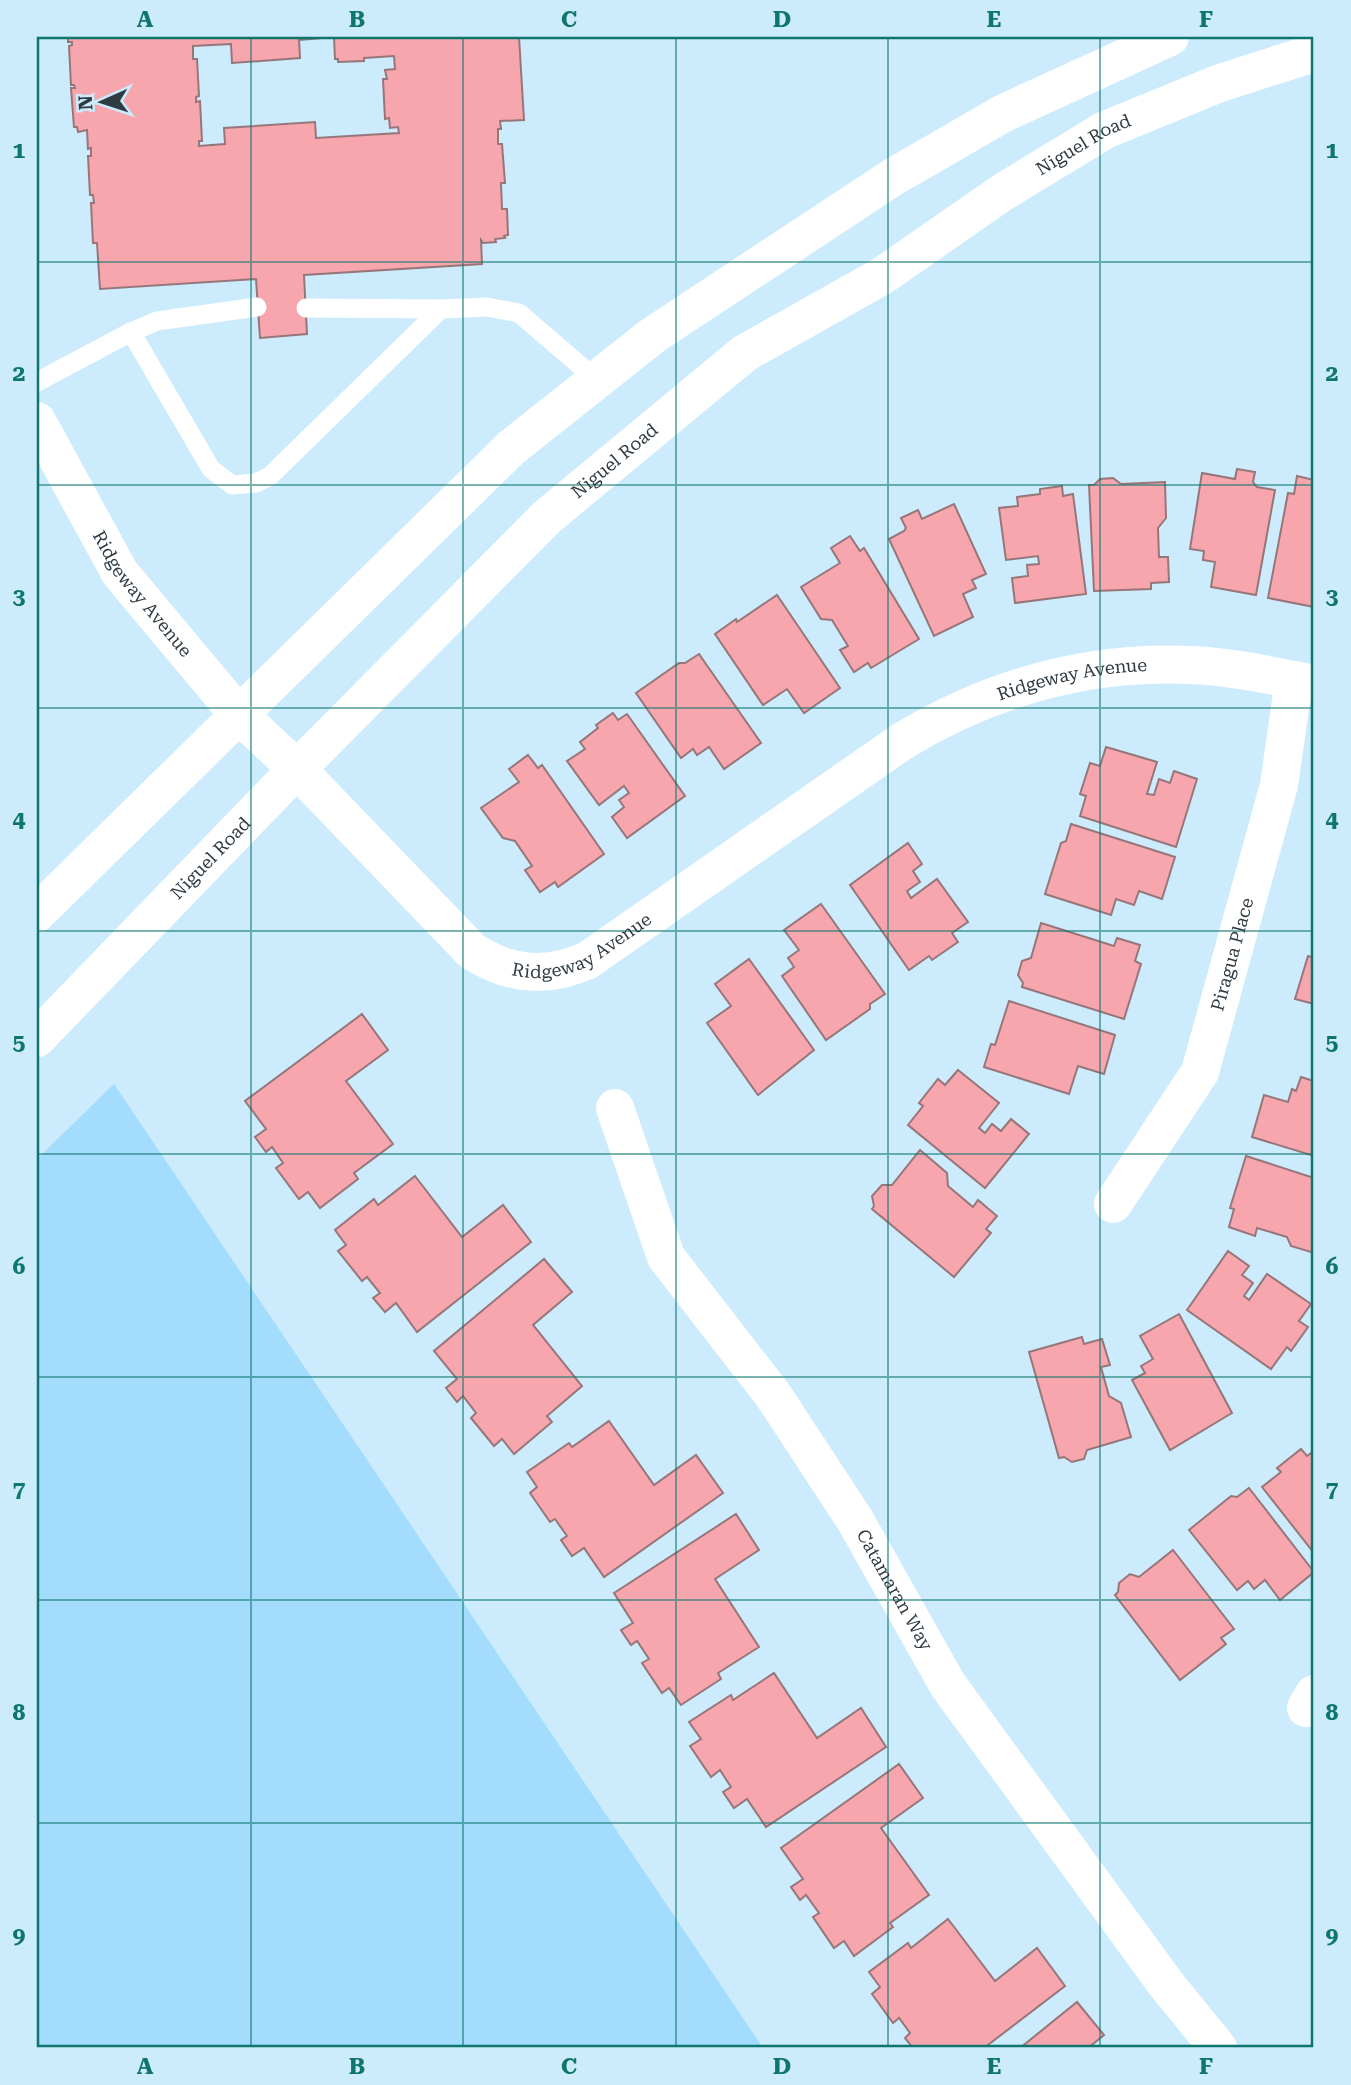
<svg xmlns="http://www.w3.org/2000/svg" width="1351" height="2085" font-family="'Roboto Serif',serif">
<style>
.green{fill:#a3dcfd}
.building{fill:#f7a6ae;stroke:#977679;stroke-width:2;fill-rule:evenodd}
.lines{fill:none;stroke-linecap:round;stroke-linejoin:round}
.service{stroke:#fff;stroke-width:19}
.minor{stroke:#fff;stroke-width:38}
.tertiary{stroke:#fff;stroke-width:38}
.secondary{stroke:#fff;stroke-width:38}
.grid{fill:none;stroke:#0f766e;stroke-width:2;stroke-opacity:0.55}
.labels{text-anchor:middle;stroke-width:7;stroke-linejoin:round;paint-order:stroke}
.street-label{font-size:18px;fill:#303c43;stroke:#ccebfd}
.neatline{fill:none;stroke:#0f766e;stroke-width:2.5}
.grid-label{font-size:23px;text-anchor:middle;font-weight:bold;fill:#0f766e}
</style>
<rect width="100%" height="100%" fill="#ccebfd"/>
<!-- green -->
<polygon class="green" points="114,1084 763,2048 37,2048 37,1159"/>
<!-- building -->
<g class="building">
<path d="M 68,37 L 519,37 L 524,120 L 500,121 L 501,129 L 498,129 L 498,144 L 502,144 L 505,183 L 501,183 L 502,209 L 507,209 L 508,235 L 504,236 L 505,238 L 495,239 L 496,242 L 483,243 L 481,240 L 482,264 L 304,275 L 307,334 L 260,338 L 256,279 L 100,289 L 97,243 L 93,243 L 91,203 L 94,203 L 93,195 L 90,195 L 88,156 L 91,156 L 91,148 L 88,149 L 87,130 L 78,132 L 77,127 L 74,127 L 71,88 L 75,88 L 74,85 L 71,85 L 69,46 L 72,45 L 72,42 L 68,42 ZM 334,37 L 335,59 L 338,59 L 338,62 L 364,61 L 364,58 L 394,56 L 395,69 L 385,70 L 387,79 L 383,79 L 385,119 L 389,118 L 390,128 L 398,127 L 399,133 L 316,138 L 315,122 L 224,128 L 225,144 L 199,146 L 199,141 L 202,141 L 200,101 L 196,102 L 196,97 L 199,96 L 197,59 L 193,59 L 193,46 L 231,44 L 232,63 L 300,58 L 299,40 Z"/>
<polygon points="1237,469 1255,472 1253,482 1257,487 1275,490 1256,595 1211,587 1215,562 1203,560 1204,551 1190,549 1202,473 1235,479"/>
<polygon points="1297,476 1314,480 1314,607 1268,598 1288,493 1294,494"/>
<polygon points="1113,478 1121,484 1165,482 1166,518 1158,528 1159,557 1168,557 1169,582 1151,583 1151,589 1094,591 1089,485 1094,485 1100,479"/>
<polygon points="1062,486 1063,496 1073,494 1086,594 1015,603 1012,578 1028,576 1027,565 1039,564 1038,556 1006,560 999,508 1018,506 1017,497 1040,494 1040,489"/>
<polygon points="954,504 986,574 972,580 976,588 963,594 973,617 934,636 889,539 904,531 906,528 901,518 918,510 922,519"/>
<polygon points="850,536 860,551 864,548 919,639 871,668 868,663 854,672 840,650 848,646 832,620 821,619 801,587 840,563 831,548"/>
<polygon points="777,595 840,688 804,713 787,689 763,705 715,634 736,619 737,622"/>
<polygon points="699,654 761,743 724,769 709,747 697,755 693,749 681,758 636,693 679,663 685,663"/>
<polygon points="613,713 618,720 627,714 685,796 627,838 612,817 624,807 619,800 629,793 624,786 599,805 567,761 585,749 580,742 598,728 596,725"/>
<polygon points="1106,747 1157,762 1147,794 1154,795 1159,779 1170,783 1174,771 1197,779 1176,847 1080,816 1086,796 1080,794 1090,763 1100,766"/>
<polygon points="528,755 538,768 542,765 604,854 558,887 555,882 540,892 525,870 532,866 515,841 503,838 481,808 519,782 509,769"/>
<polygon points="1071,824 1175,857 1162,899 1139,891 1134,905 1116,899 1111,915 1045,894 1061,843 1066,841"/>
<polygon points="908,843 922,864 913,871 920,882 907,891 911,898 937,879 968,922 952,933 958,942 932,960 929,956 909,970 850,885"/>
<polygon points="821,904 885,994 870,1004 870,1009 826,1040 782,976 794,967 788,958 799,950 784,930"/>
<polygon points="1041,923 1114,946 1117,938 1140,945 1135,961 1141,964 1124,1019 1022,987 1023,983 1018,975 1022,961 1031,958"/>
<polygon points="1308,956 1314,958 1314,1004 1295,999"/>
<polygon points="749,959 814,1050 758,1095 707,1023 731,1006 715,984"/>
<polygon points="1009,1001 1115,1035 1104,1074 1078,1066 1069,1094 984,1067 991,1044 995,1045"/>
<polygon points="362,1014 388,1050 346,1081 393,1144 354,1173 358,1179 320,1208 308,1192 299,1199 276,1168 283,1163 272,1147 266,1152 255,1137 266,1129 245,1101"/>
<polygon points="958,1070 999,1103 979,1128 985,1133 992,1124 1001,1131 1011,1119 1029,1134 985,1188 908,1125 923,1106 919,1103 938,1079 945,1085"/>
<polygon points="1301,1077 1314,1081 1314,1156 1252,1137 1264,1095 1288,1102 1292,1089 1296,1091"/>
<polygon points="920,1150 947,1173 948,1186 973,1207 978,1200 997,1216 986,1229 991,1233 954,1277 872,1209 874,1206 872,1196 882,1185 892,1185"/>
<polygon points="1246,1156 1314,1178 1314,1253 1291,1246 1287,1237 1257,1228 1255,1236 1229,1227 1234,1209 1230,1208"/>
<polygon points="415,1176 462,1237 503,1205 531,1242 417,1332 396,1303 385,1312 373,1298 380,1293 367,1277 362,1281 338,1251 346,1245 335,1230 374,1199 378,1205"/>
<polygon points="1228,1251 1249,1266 1242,1275 1253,1283 1244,1296 1249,1300 1267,1274 1311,1304 1299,1321 1308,1327 1291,1351 1287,1347 1271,1369 1187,1310"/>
<polygon points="544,1259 572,1292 533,1325 582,1386 547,1416 552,1422 514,1454 502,1439 494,1446 471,1418 476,1413 463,1396 457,1402 446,1388 457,1379 434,1351"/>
<polygon points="1179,1314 1232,1413 1170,1450 1132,1380 1145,1373 1141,1366 1153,1359 1140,1336"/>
<polygon points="1082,1337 1084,1344 1102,1339 1110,1365 1101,1367 1109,1396 1121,1403 1131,1437 1087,1450 1084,1459 1072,1462 1064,1457 1059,1458 1029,1352"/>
<polygon points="609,1421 654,1485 696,1455 723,1493 604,1577 584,1548 572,1556 561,1540 567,1536 555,1519 550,1522 530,1493 537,1487 527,1472 569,1443 572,1447"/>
<polygon points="1301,1449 1307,1456 1314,1451 1314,1553 1262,1487 1281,1472 1277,1468"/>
<polygon points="1249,1488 1314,1572 1280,1600 1265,1580 1254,1589 1248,1581 1237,1590 1189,1530 1231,1496 1237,1497"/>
<polygon points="736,1514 759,1550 715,1579 759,1647 718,1673 721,1679 681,1705 669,1688 662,1693 642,1663 649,1659 637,1641 631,1645 621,1630 633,1623 614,1593"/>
<polygon points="1173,1550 1234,1629 1221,1638 1226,1644 1180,1680 1115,1595 1118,1592 1119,1583 1130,1574 1139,1577"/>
<polygon points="774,1673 817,1738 861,1708 886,1747 766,1827 747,1799 734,1808 723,1792 731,1787 720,1770 711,1777 690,1746 701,1739 689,1722 731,1695 733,1700"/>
<polygon points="899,1764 923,1798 881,1828 929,1895 890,1923 893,1927 854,1956 844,1941 834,1948 813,1917 819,1913 806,1895 800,1900 791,1887 803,1879 781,1848"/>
<polygon points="948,1919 995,1981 1037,1948 1065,1986 984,2048 930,2048 928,2046 925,2048 913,2048 905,2038 910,2033 899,2018 893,2023 872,1994 880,1987 869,1972 908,1943 911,1948"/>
<polygon points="1077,2002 1104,2035 1088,2048 1020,2048"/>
</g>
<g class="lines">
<!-- service -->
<g class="service">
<polyline points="306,308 441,309"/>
<polyline points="131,332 157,321 257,307"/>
<polyline points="37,382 131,332 211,469 232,485 256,483 270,476 441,309 487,307 519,313 597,380"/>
</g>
<!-- minor -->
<g class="minor">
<path id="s1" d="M 297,769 L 472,951 C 509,975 547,979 588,960 L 901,742 C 990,688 1088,660 1192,665 C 1234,667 1274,676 1314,684"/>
<path id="s2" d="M 615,1108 L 666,1257 L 773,1395 L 855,1520 L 948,1685 L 1166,1984 L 1218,2048"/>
<path id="s3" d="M 1113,1204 L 1200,1072 L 1279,785 L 1294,680"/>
<polyline points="1306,1708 1314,1694"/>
</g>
<!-- tertiary -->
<path class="tertiary" id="s4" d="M 37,421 L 120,573 L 238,714 L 297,769"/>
<!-- secondary -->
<g class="secondary">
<polyline points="37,913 511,448 652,336 893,177 1004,113 1170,37"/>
<path id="s5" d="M 37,1038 L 297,769 L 547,517 L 745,353 L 882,276 L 1003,192 L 1105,130 L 1220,83 L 1314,53"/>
</g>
</g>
<!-- grid -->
<path class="grid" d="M 251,37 L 251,2048M 463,37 L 463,2048M 676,37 L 676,2048M 888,37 L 888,2048M 1100,37 L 1100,2048M 37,262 L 1314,262M 37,485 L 1314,485M 37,708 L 1314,708M 37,931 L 1314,931M 37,1154 L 1314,1154M 37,1377 L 1314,1377M 37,1600 L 1314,1600M 37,1823 L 1314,1823"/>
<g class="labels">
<!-- street labels -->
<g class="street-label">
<text dy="6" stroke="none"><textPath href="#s5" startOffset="1384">Niguel Road</textPath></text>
<text dy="6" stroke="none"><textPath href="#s5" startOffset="817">Niguel Road</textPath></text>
<text dy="6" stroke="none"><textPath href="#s4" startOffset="203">Ridgeway Avenue</textPath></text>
<text dy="6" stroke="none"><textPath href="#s1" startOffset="940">Ridgeway Avenue</textPath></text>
<text dy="6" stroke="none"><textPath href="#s5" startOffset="250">Niguel Road</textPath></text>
<text dy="6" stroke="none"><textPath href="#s1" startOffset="373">Ridgeway Avenue</textPath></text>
<text dy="6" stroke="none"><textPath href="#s3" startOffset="280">Piragua Place</textPath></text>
<text dy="6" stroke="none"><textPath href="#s2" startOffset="562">Catamaran Way</textPath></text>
</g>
</g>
<!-- border -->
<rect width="1351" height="2085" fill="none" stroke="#ccebfd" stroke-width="77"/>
<!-- north arrow -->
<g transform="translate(102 102) rotate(267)" stroke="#ccebfd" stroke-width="5" paint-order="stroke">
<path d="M0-5L12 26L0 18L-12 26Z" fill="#303c43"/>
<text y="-10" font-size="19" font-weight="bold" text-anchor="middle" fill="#303c43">N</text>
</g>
<rect x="38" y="38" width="1274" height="2008" class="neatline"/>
<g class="grid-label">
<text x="145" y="27">A</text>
<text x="357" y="27">B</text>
<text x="569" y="27">C</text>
<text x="782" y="27">D</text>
<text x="994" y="27">E</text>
<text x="1206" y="27">F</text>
<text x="19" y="158">1</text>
<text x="1332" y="158">1</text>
<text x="19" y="381">2</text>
<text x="1332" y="381">2</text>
<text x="19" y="604">3</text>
<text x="1332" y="604">3</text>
<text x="19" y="827">4</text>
<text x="1332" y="827">4</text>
<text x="19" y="1050">5</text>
<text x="1332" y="1050">5</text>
<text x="19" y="1274">6</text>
<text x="1332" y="1274">6</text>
<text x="19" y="1497">7</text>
<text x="1332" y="1497">7</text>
<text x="19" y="1720">8</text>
<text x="1332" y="1720">8</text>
<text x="19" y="1943">9</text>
<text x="1332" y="1943">9</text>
<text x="145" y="2074">A</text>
<text x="357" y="2074">B</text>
<text x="569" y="2074">C</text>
<text x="782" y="2074">D</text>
<text x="994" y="2074">E</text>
<text x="1206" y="2074">F</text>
</g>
</svg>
